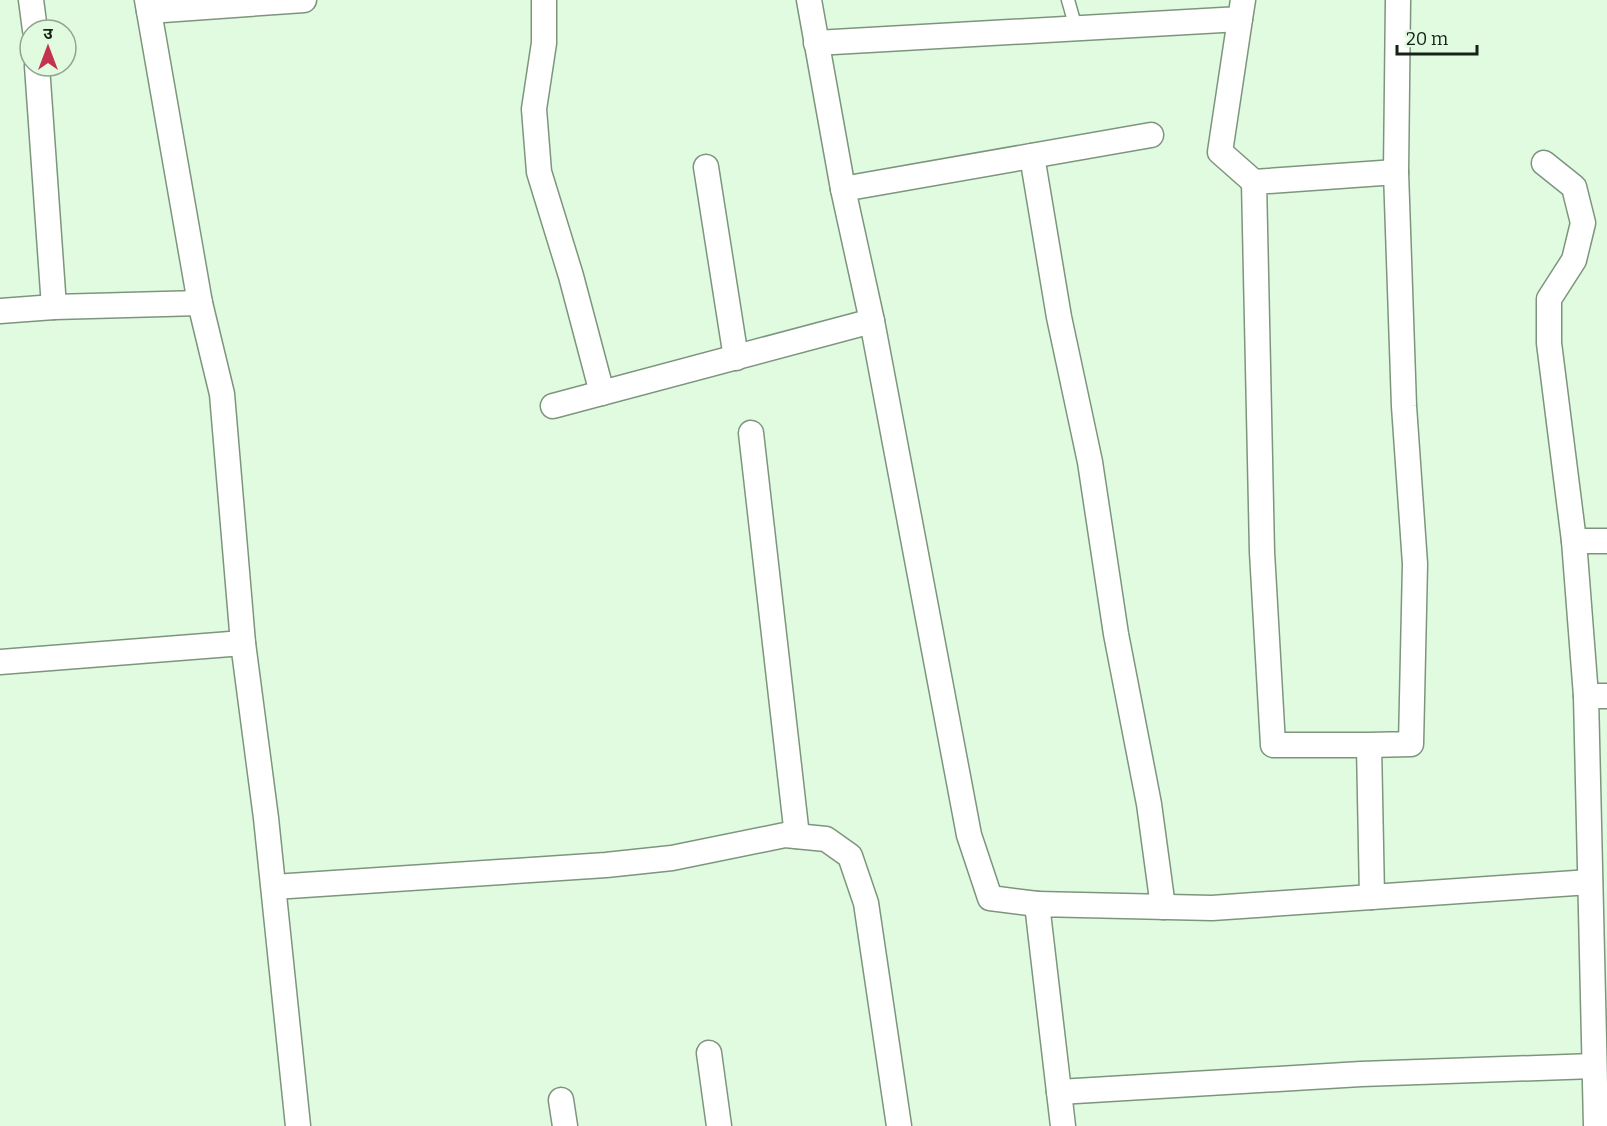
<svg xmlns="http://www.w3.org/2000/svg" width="1607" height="1126" font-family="Bitter,'Noto Sans Devanagari',serif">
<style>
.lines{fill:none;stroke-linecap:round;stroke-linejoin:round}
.lane-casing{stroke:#7d957d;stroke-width:15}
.street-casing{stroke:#7d957d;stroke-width:27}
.lane{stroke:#fff;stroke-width:12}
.street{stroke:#fff;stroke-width:24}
</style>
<rect width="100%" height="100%" fill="#e1fbe1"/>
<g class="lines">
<!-- lane casing -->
<g class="lane-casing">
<polyline id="lane" points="1068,0 1076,28"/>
</g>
<!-- street casing -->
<g class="street-casing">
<g id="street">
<polyline points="31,0 35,30"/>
<polyline points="147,0 200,303 222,394 243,643 266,818 298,1126"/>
<polyline points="544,0 544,43 534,109 539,172 571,276 602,393"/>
<polyline points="809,0 843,189"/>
<polyline points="149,11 304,0"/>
<polyline points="1240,19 1220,152 1254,182"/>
<polyline points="816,43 1240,19 1243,0"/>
<polyline points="37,66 54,307"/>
<polyline points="1032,156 1059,317 1090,462 1116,634 1149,804 1163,907"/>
<polyline points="1544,163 1574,187 1583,223 1574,260 1549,299 1549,343 1574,541"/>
<polyline points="706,167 736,358"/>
<polyline points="1396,172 1398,0"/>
<polyline points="0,311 54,307 200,303"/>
<polyline points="553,406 872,321"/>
<polyline points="751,433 797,836"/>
<polyline points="0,662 243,643"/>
<polyline points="1586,696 1607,696"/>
<polyline points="1369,745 1411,744 1415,564 1404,406 1396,172 1254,182 1262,552 1273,745 1369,745 1372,897"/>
<polyline points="274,887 606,865 672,858 785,835 826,839 850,856 866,903 899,1126"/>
<polyline points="1037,904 990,898 969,835 872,321 843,189 1151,135"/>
<polyline points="709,1053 719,1126"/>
<polyline points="1059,1092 1361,1074 1594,1066"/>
<polyline points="561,1100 565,1126"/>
<polyline points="1063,1126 1037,904 1212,908 1590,882"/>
<polyline points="1596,1126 1586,696 1574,541 1607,541"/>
</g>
</g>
<!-- lane -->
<use href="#lane" class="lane"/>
<!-- street -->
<use href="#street" class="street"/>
</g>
<!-- north arrow -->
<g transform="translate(48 48)"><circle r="28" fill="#e1fbe1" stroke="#90a490" stroke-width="1.5"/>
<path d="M0-4.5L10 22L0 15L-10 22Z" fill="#c3324e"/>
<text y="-9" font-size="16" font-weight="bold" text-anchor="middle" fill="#172117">उ</text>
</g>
<!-- scale -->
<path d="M1397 45v9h80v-9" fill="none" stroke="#172117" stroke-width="3"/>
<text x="1406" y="45" font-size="18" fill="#172117" stroke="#e1fbe1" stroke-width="4.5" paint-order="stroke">20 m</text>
</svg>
